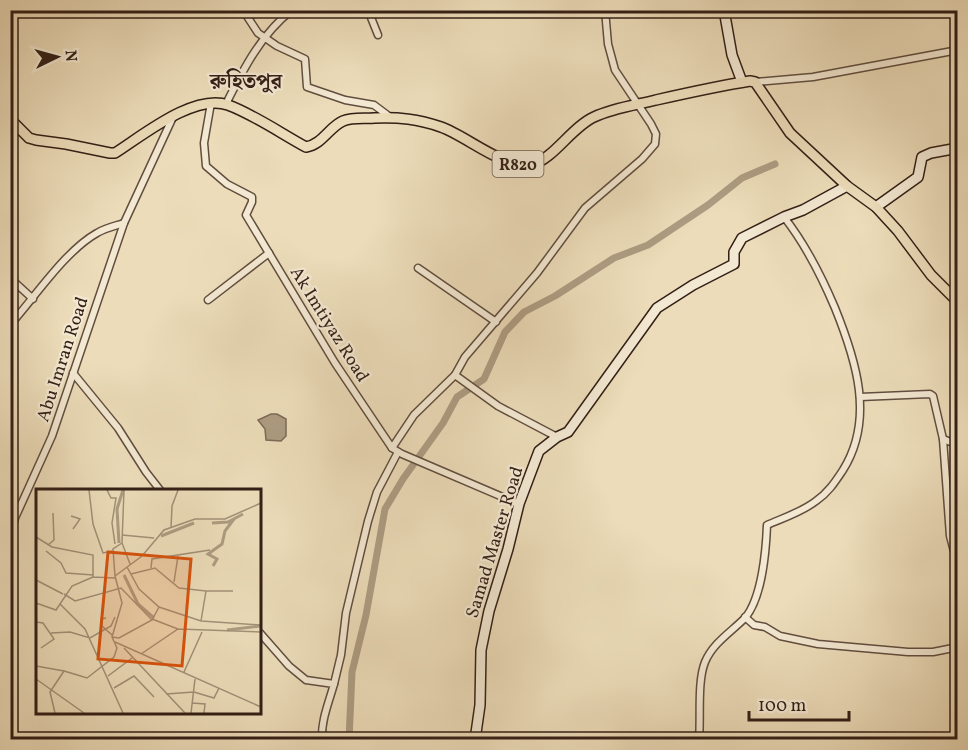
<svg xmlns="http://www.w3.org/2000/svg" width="968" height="750" font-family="Vollkorn,'Noto Serif Bengali',serif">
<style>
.water{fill:#ad9c82;stroke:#7c6a57;stroke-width:1.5}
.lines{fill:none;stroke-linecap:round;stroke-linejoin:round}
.canal{stroke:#ad9c82;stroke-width:7}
.street-casing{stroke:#614e3f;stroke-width:9}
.secondary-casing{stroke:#331f16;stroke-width:12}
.primary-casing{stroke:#331f16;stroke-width:12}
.street{stroke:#f3e8d2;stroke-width:6}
.secondary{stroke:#f3e8d2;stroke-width:9}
.primary{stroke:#ecdcb9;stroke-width:9}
.labels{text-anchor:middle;stroke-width:4.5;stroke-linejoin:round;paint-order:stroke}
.shield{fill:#f3e8d2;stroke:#6d5b4e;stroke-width:1.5}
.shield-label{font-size:16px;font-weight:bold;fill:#331f16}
.street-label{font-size:18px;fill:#331f16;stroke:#f3e8d2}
.quarter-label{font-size:21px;font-weight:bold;fill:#331f16;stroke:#f3e8d2}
.inset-river{fill:none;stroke:#ad9c82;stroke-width:3}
.inset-road{fill:none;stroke:#a29078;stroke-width:1.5}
.view{fill:#d6530d;fill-opacity:0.15;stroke:#d6530d;stroke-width:3}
.inset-edge{fill:none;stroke:#331f16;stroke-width:3}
</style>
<rect width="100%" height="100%" fill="#ecdcb9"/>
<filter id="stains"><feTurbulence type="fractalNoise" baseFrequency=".00333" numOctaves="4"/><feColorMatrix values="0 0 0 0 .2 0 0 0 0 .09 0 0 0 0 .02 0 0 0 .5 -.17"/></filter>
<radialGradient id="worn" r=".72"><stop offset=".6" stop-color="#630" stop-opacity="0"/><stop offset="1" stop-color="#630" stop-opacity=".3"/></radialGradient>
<!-- water -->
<polygon class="water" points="271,414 277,414 286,419 286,436 281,441 266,440 265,429 258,420"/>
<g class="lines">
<!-- canal -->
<polyline class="canal" points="349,740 352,672 366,615 385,509 403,479 443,423 457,397 484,379 505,332 524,312 555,296 614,258 648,245 708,205 742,178 775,164"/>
<!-- street casing -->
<g class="street-casing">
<g id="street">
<polyline points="243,10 258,33 277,46 305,59 307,87 345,100 374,105 390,117"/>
<polyline points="368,10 378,35"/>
<polyline points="755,82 813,77 958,50"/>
<polyline points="211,103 204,143 206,166 227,184 252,197 252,202 246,215 335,363 392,448 402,454 519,504"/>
<path d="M 226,104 C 243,70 261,34 292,10"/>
<polyline points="418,268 496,322"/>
<polyline points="10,278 33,299"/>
<polyline points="208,300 269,253"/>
<path d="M 10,325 C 35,297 65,251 97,233 C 105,228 115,226 124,223"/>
<polyline points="73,373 118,428 146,472 160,490"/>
<polyline points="455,375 498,406 557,437"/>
<polyline points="860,397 930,394 933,396 943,439 950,536 958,567"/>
<polyline points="943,439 958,445"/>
<polyline points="392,448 414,415 455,375 465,357 537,273 585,208 642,159 655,144 656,134 651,124 615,70 608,44 605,10"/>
<polyline points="10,537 15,518 52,436 124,223 173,117"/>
<polyline points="745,617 754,625 765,627 780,636 818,644 908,652 933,652 958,647"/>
<path d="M 260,633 L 289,666 L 306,680 L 334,684 C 329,702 321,720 322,740"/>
<polyline points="334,684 341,655 346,613 368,521 377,492 398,452"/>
<path d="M 699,740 C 701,717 697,682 705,662 C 713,643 731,632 745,618 C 762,598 766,550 767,525 C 783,518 802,512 816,501 C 828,493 835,482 843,470 C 875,419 856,360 835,308 C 821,275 806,245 784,217"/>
</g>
</g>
<!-- secondary casing -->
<g class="secondary-casing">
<g id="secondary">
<polyline points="724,10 732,55 742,82"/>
<polyline points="876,207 918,177 922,157 931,153 958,148"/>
<polyline points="475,740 480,705 481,650 489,611 508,549 519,504 539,451 557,437 568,432 657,308 693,285 734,264 734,252 742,238 784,217 803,210 847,186"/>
</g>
</g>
<!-- primary casing -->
<g class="primary-casing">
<path id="primary" d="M 10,119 L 29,138 L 36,140 L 66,144 L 110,153 L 115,153 C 142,136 194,93 228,105 C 253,114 282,134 306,147 C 323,144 329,127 343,121 C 353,117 364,119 374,118 C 399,117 418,119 441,127 C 467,136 506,171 533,164 C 553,159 572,127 594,117 C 613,108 636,105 656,100 C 687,93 718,86 750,81 L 755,82 L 790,133 L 847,186 L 876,207 L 898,231 L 931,275 L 958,302"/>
</g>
<!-- street -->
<use href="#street" class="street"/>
<!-- secondary -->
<use href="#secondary" class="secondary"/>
<!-- primary -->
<use href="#primary" class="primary"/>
</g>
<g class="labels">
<!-- shield labels -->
<rect class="shield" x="492.5" y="151" width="51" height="26" rx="4.5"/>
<g class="shield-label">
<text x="518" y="170">R820</text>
</g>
<!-- street labels -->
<g class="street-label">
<text transform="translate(330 324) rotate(58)" y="6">Ak Imtiyaz Road</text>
<text transform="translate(62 359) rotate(-72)" y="6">Abu Imran Road</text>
<text transform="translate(494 542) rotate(-73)" y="6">Samad Master Road</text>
</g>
<!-- quarter labels -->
<g class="quarter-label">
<text x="246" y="88">রুহিতপুর</text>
</g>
</g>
<!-- overview -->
<g transform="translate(36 489)">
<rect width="225" height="225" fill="#ecdcb9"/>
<path class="inset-river" d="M 176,34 L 192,33 L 207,25M 125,47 L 158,34M 83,54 L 81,20 L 87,1M 177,77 L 181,70 L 172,65 L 186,55 L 189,42 L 198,30M 88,86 L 102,115 L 118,129M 191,141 L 225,137"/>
<path class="inset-road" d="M 53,1 L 57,35 L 67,64 L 77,62M 71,1 L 75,9 L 80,9 L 76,34 L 79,55M 88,1 L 86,54 L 94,75M 35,27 L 44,30 L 37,40M 135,39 L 136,17 L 142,1M 86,46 L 118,49M 0,48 L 16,58 L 57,66 L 57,88 L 79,89M 12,56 L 18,51 L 17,24M 10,62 L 25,74 L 30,84 L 57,86M 91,78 L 103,100 L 123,118 L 165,132 L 225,136M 115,79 L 116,70 L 174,61M 95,85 L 119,79 L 143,99 L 170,102M 79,87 L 77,60 L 86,54M 0,91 L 27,105M 138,93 L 142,67M 28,105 L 39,112 L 85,99 L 116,131M 0,114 L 20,121 L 36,97 L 57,88M 24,115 L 49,140 L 87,224M 70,129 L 65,130 L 66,137 L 76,146M 116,130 L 142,140M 165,132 L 170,102 L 197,102M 0,133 L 7,134 L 18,150 L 5,159M 15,144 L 34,143 L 54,149 L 75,137 L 79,128M 76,148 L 83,149 L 116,131 L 123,118M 79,153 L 225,218M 88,159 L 149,224M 105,165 L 142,140 L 225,143M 0,177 L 28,182M 148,183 L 166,143M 72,187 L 96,169M 0,190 L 48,224M 78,199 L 98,187 L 118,208M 130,205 L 158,203 L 178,209 L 183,199M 156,214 L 169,215 L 168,224M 19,224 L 14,203 L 28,182 L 51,189 L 78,168 L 81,159 L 76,148 L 86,114 L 79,87 L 106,67 L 128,41 L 159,30 L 189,30 L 225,14M 155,224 L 159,190"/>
<path class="view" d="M 72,63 L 155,70 L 146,177 L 62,170 Z"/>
<rect width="225" height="225" class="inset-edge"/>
</g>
<!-- margin -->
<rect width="968" height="750" fill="none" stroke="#ecdcb9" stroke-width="36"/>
<rect x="12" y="12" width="944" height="726" fill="none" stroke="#331f16" stroke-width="3"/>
<rect x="18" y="18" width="932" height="714" fill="none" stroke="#331f16" stroke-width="1.5"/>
<!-- north arrow -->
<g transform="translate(57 57) rotate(85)" stroke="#f3e8d2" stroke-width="4.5" paint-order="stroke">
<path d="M0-4.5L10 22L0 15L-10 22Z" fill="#331f16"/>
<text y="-9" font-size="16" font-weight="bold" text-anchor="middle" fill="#331f16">N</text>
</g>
<!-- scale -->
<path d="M749 711v9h100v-9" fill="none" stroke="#331f16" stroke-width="3"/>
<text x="758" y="711" font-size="18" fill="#331f16" stroke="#f3e8d2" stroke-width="4.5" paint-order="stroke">100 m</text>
<rect width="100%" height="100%" filter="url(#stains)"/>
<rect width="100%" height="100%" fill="url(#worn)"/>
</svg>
